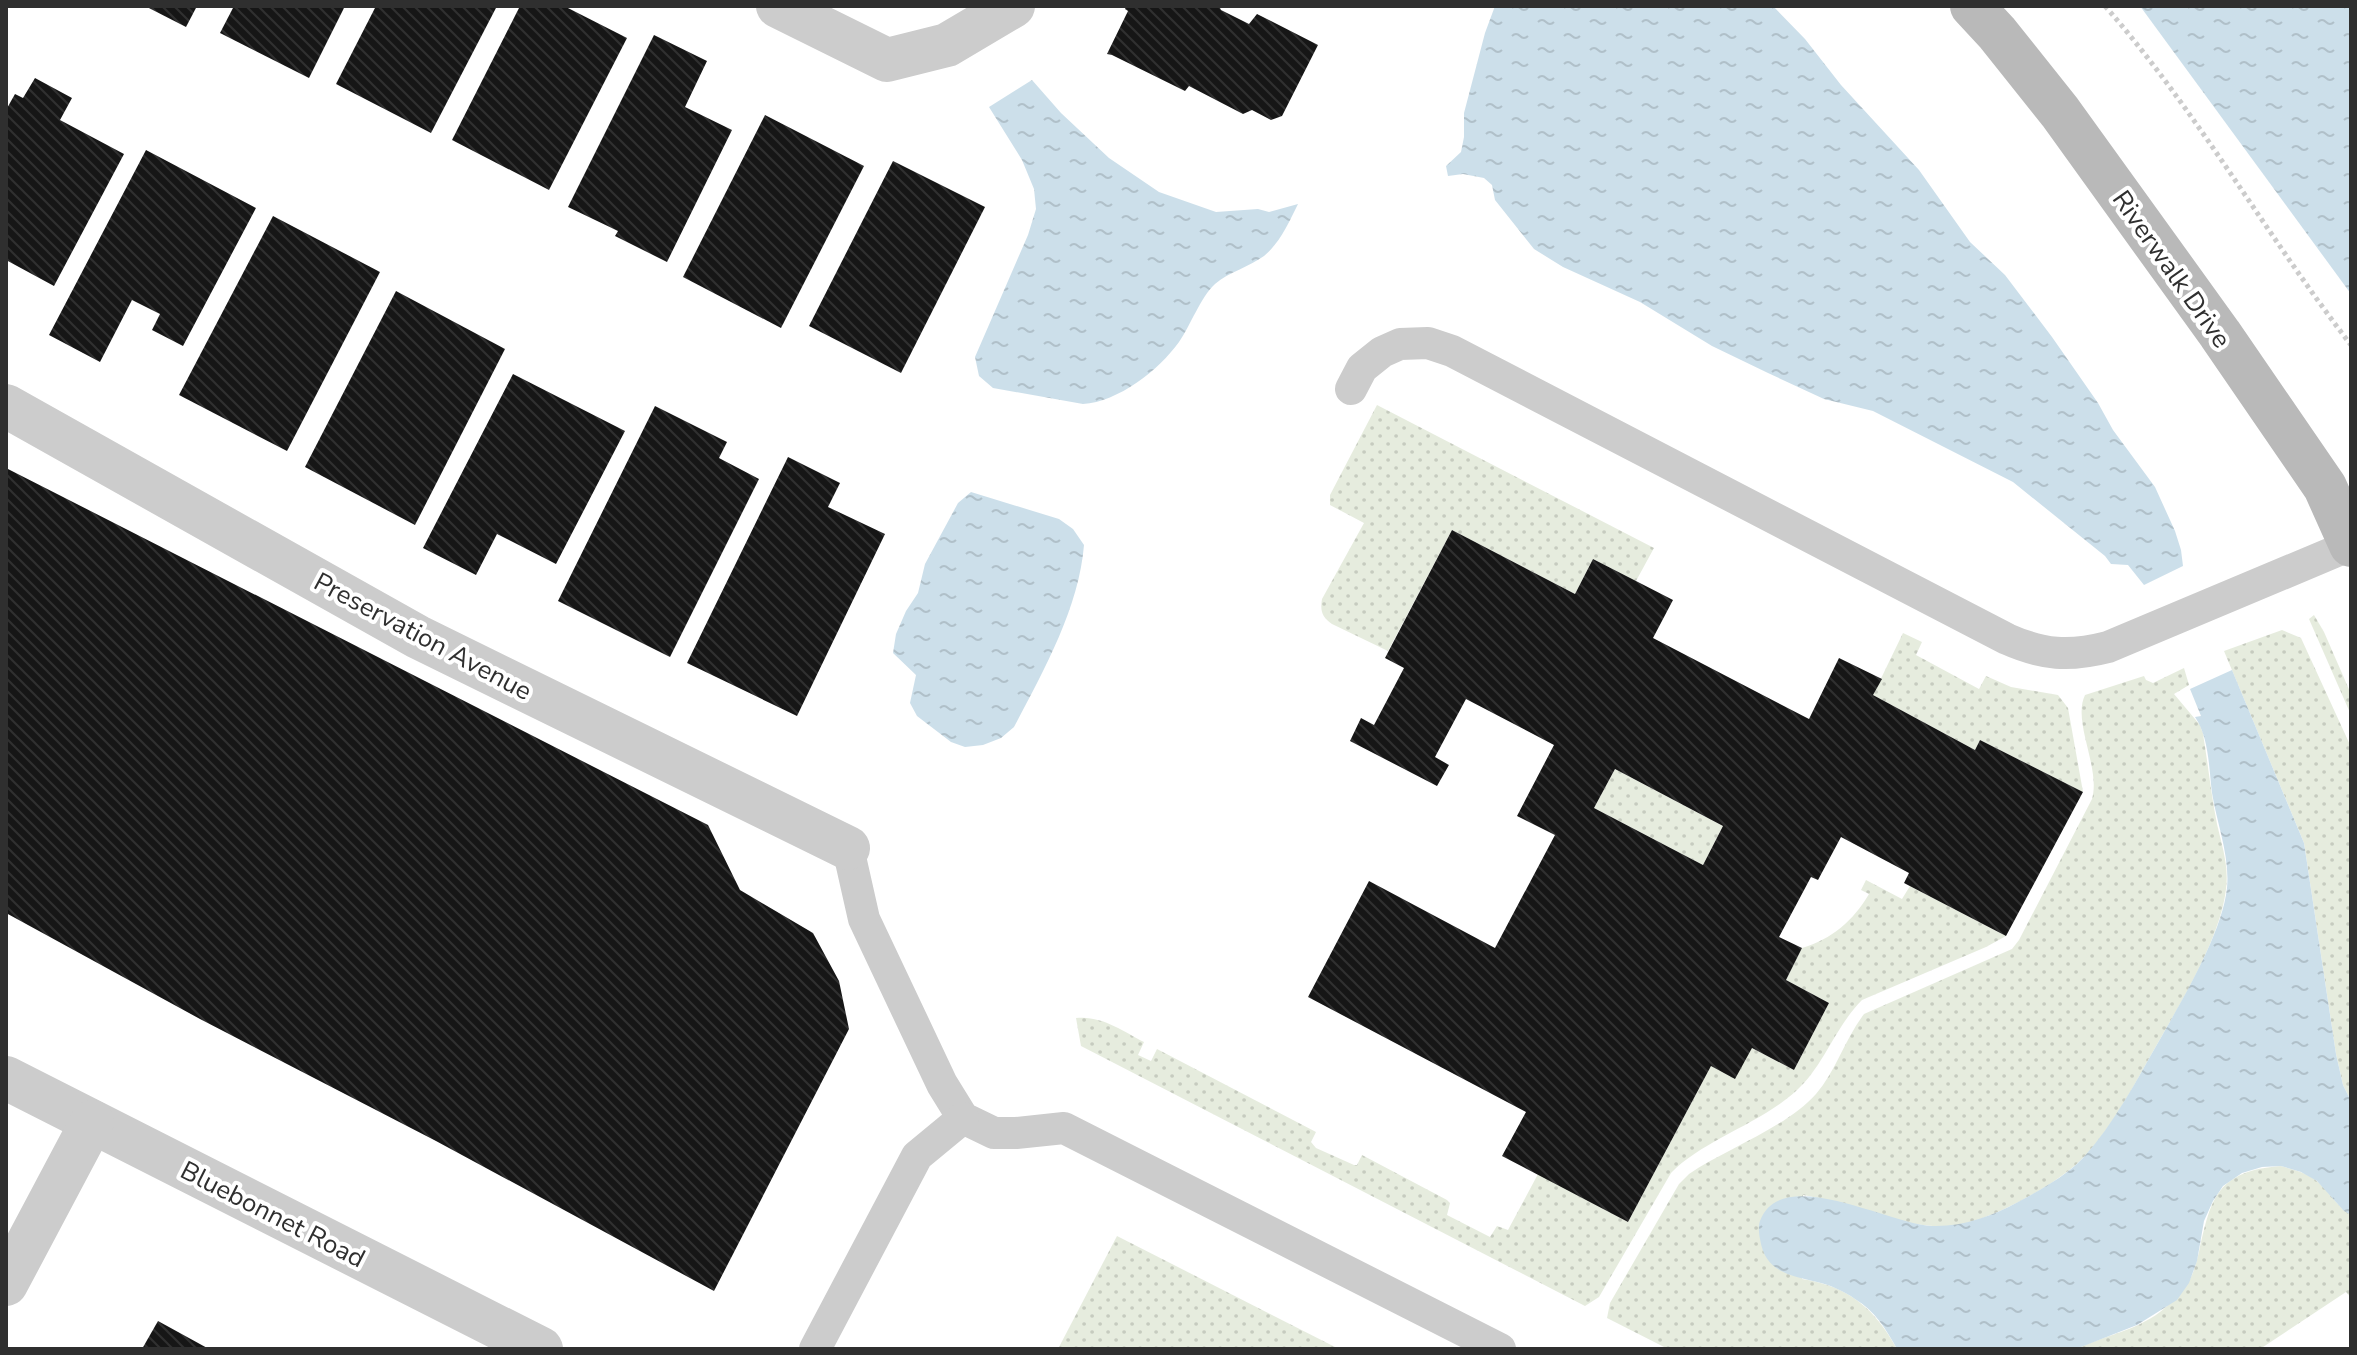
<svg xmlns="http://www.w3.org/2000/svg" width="2357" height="1355" font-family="'Nunito Sans',sans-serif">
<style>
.grass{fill:url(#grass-dots)}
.water{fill:url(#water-ripples)}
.building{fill:url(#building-back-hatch);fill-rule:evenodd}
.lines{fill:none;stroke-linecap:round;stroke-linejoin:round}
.path{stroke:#ccc;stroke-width:5;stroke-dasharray:4 4;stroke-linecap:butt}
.lane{stroke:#ccc;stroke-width:32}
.street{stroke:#ccc;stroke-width:44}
.secondary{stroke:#b9b9b9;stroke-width:44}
.labels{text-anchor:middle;stroke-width:8;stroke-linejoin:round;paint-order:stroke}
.street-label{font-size:26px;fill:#2f2f2f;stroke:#fff}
</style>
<defs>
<pattern id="grass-dots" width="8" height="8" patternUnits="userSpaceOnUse" patternTransform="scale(2)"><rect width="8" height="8" fill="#e6ecde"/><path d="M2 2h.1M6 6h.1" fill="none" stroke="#c6cbbf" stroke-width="1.8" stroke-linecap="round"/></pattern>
<pattern id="water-ripples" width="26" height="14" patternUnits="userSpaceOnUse" patternTransform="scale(2)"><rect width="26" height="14" fill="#ccdfea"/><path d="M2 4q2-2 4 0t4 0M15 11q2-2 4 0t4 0" fill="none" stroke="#b0c0c9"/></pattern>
<pattern id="building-back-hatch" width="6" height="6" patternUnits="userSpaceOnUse" patternTransform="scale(2)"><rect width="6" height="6" fill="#161616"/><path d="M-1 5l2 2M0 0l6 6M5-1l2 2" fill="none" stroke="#303030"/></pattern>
</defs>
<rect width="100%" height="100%" fill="#fff"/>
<!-- grass -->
<g class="grass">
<path d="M 1377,405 L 1654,548 L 1636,581 L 1593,559 L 1575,594 L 1452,530 L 1388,651 L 1332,624 C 1322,617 1320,611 1322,599 L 1364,523 L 1330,505 L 1330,495 Z"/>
<polygon points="2314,615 2324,632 2351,694 2351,715 2309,619"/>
<polygon points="2282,630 2301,638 2351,747 2351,1101 2343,1085 2336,1054 2304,843 2224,651"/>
<polygon points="1903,633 1922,642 1916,655 1979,689 1986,676 2011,687 2058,695 2068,708 2083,792 1980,740 1975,750 1873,695"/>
<path d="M 2184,668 L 2189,685 L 2174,694 L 2200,725 L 2203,734 C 2208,764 2211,794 2217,824 C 2222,846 2229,866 2226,889 C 2220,941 2177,1009 2151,1055 C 2132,1089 2109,1133 2080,1161 C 2055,1185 1993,1219 1958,1225 C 1911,1233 1851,1203 1803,1195 L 1802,1279 C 1849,1286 1875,1309 1897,1349 L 1668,1349 L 1607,1318 L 1610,1303 L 1679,1184 L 1689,1174 C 1726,1149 1787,1127 1816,1094 C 1836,1071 1845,1039 1864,1014 L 2012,949 L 2019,940 L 2092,799 C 2101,768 2072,722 2085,695 L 2144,676 L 2146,680 L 2153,683 Z"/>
<polygon points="1615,769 1723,826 1703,865 1594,808"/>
<path d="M 1866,880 L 1902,899 L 1910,886 L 2006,936 L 1986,947 L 1862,1000 C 1835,1027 1824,1066 1796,1091 C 1760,1124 1703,1140 1671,1173 L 1599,1297 L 1585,1306 L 1081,1046 L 1076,1018 C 1101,1015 1123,1031 1144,1042 L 1138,1055 L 1151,1061 L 1157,1049 L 1316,1132 L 1311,1142 L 1316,1148 L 1354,1165 L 1357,1165 L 1362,1155 L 1447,1200 L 1450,1203 L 1447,1215 L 1490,1237 L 1497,1226 L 1508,1230 L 1538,1174 L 1628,1222 L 1711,1066 L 1752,1048 L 1794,1070 L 1829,1003 L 1786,980 L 1802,948 C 1832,939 1853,921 1869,894 L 1861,890 Z"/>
<path d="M 2281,1166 C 2294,1170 2308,1173 2318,1182 C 2330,1192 2337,1207 2351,1215 L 2351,1298 L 2346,1292 L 2260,1349 L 2076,1349 C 2103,1336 2135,1331 2160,1312 C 2169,1305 2178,1295 2185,1286 C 2193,1278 2196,1263 2199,1252 C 2211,1196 2218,1171 2281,1166 Z"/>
<polygon points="1117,1236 1339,1349 1058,1349"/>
</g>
<!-- water -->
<g class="water">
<polygon points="1495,6 1773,6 1805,39 1841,85 1919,170 1970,242 2005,275 2052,337 2098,403 2113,430 2155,487 2175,531 2181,550 2183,566 2144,585 2128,565 2111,564 2105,556 2013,482 1873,411 1824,399 1768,373 1712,346 1640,302 1563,267 1534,249 1495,200 1492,185 1484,178 1463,174 1448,176 1446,166 1461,152 1464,137 1464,113 1485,33"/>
<polygon points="2140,6 2351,6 2351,294"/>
<path d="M 1032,80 L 1061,113 L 1109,158 L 1159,192 L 1216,212 L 1258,209 L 1269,212 L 1298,204 C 1289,222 1280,243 1264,256 C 1249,267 1229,272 1215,284 C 1200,298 1191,325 1179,342 C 1159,370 1118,402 1083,404 L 993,388 L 979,376 L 975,357 L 1028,235 L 1036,209 L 1034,189 L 1022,160 L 989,107 Z"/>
<path d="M 971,492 L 1059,519 L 1073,529 L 1084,545 C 1079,608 1043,672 1014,727 L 1001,738 L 983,745 L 965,747 L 951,742 L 917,716 L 910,703 L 916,675 L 893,653 L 896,634 L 906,611 L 918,593 L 925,564 L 958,503 Z"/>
<path d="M 2232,670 L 2304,843 L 2336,1054 L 2343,1085 L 2351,1101 L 2351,1215 L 2344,1211 L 2317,1181 L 2301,1172 L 2281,1166 L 2262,1167 L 2242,1173 L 2223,1186 L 2213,1201 L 2204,1221 L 2197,1261 L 2189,1283 L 2177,1300 L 2137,1325 L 2076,1349 L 1897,1349 C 1886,1329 1875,1311 1855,1299 C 1844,1291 1830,1285 1817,1282 C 1789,1275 1765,1272 1760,1239 C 1759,1234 1758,1226 1760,1221 C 1781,1163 1891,1225 1932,1226 C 1963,1227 1992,1216 2018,1202 C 2040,1190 2066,1176 2083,1158 C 2114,1124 2136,1081 2159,1041 C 2182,1000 2222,934 2227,888 C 2230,856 2217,824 2212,793 C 2209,769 2209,737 2195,717 L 2201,716 L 2190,689 Z"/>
</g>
<!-- building -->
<g class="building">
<polygon points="145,6 197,6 186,27"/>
<polygon points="234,6 345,6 309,78 220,33"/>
<polygon points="376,6 497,6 431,133 336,84"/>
<polygon points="520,6 564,6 627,38 549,190 452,140"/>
<polygon points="1126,6 1219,6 1221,10 1249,24 1257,14 1318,45 1282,116 1271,120 1252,110 1243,114 1189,86 1185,91 1112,55 1107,54 1128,11 1125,9"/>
<polygon points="654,35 707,61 685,107 732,130 667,262 615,236 618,231 568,207"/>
<polygon points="35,78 72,98 60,120 124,154 54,286 6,260 6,110 15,94 23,98"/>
<polygon points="765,115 864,166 781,328 683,277"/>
<polygon points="146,150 256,208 183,346 152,330 160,314 132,300 100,362 49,335"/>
<polygon points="893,161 985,207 901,373 809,326"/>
<polygon points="273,216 380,272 287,451 179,395"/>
<polygon points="396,291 505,349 415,525 305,467"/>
<polygon points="513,374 625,431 556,564 497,534 476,575 423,548"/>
<polygon points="655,406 727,442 719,458 759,479 670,657 558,601"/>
<polygon points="788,457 840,483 828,507 885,534 797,716 687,663"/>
<polygon points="6,468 708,825 740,890 813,933 839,981 849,1029 714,1291 436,1141 200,1019 6,913"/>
<path d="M 1452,530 L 1575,594 L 1593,559 L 1636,581 L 1673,600 L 1653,638 L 1809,719 L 1839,658 L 1882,679 L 1873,695 L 1975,750 L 1980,740 L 2083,792 L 2006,936 L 1904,883 L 1909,873 L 1841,837 L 1818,880 L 1811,877 L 1779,937 L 1802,948 L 1786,980 L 1829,1003 L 1794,1070 L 1752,1048 L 1735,1079 L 1711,1066 L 1628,1222 L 1502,1156 L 1526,1112 L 1308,997 L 1369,881 L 1495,948 L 1555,835 L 1517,816 L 1554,745 L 1466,699 L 1435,757 L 1449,765 L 1437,786 L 1350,741 L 1361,718 L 1374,725 L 1404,668 L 1385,658 ZM 1615,769 L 1723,826 L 1703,865 L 1594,808 Z"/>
<polygon points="158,1321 209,1349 142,1349"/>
</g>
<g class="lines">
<!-- path -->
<path class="path" d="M 2105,6 C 2197,111 2266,235 2351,345"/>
<!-- lane -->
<g class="lane">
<path d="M 1351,389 L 1362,368 L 1382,352 L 1400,344 L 1428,343 L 1452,351 L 2007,639 C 2043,655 2069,657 2108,647 L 2351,545"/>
<polyline points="848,848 864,919 942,1084 963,1118 994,1133 1016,1133 1064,1128 1500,1349"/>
<polyline points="815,1349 917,1156 963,1118"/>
</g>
<!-- street -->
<g class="street">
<polyline points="778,6 887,60 947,45 1013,6"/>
<polyline points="6,406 418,637 848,848"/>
<polyline points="6,1078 541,1349"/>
<polyline points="6,1284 92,1122"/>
</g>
<!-- secondary -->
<polyline class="secondary" points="1972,6 1997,33 2060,112 2220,334 2325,487 2351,545"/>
</g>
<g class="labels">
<!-- street labels -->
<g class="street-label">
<text transform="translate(2172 269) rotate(55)" y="9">Riverwalk Drive</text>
<text transform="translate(423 636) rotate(28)" y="9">Preservation Avenue</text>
<text transform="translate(273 1214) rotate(27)" y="9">Bluebonnet Road</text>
</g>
</g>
<!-- border -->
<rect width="2357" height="1355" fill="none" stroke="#2f2f2f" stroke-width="16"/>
</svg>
